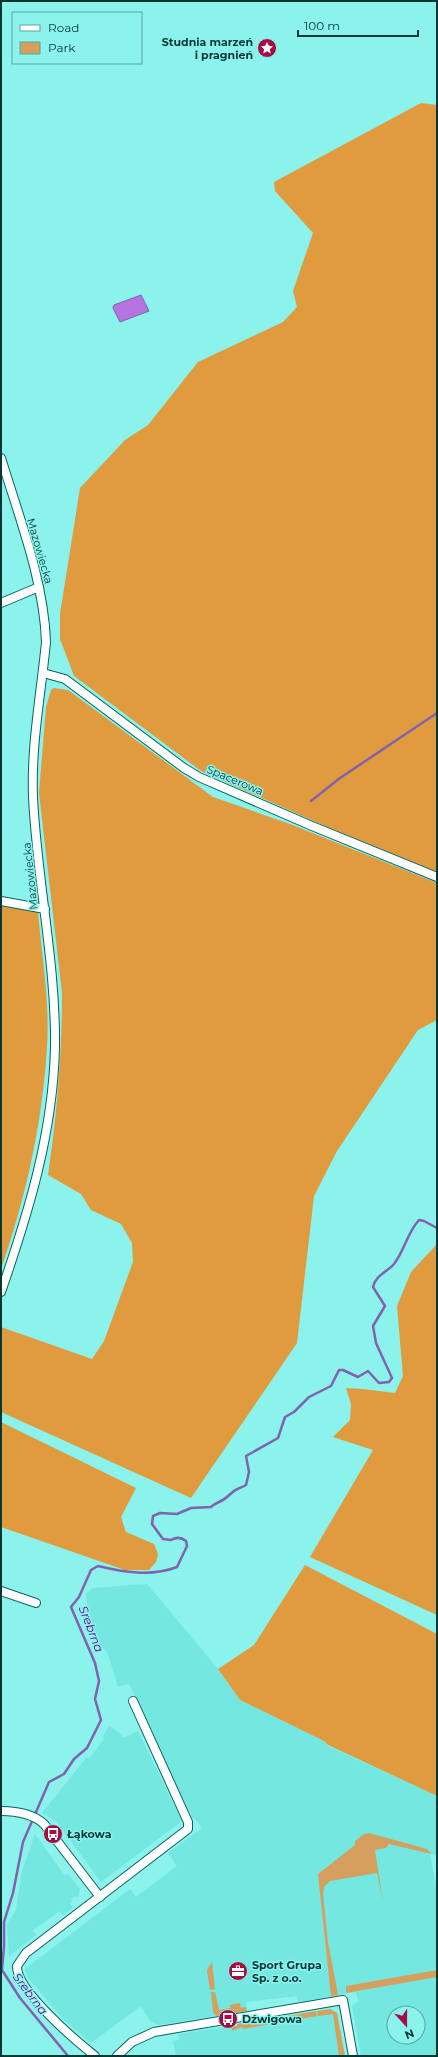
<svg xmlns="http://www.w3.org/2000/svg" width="438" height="2057" font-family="Montserrat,sans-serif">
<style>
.built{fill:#74e7e1;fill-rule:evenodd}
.green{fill:#d59f5d}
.forest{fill:#e09b3f}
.water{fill:#b674e1;stroke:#8262ad}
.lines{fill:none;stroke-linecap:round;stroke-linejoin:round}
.stream{stroke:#8262ad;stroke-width:2.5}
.minor-casing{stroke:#056561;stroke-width:10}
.minor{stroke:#fff;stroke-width:8}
.labels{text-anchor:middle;stroke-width:3;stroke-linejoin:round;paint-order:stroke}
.poi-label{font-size:11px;font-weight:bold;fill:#073735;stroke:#8bf2ec;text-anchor:start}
.street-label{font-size:11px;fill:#073735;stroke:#8bf2ec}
.water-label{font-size:12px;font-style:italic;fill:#660292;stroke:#8bf2ec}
</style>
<rect width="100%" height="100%" fill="#8bf2ec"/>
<!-- built -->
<g class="built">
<path d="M 147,1584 L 218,1669 L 240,1700 L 320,1739 L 327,1743 L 326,1745 L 437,1796 L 437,1855 L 430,1854 L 437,1891 L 437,2056 L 361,2056 L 352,2006 L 358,2001 L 356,1992 L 298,2002 L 297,1996 L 246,2002 L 247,2011 L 158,2025 L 150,2021 L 141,2006 L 91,2043 L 66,2022 L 27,1977 L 25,1969 L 130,1889 L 136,1897 L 177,1866 L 168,1853 L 202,1828 L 195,1819 L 192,1818 L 129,1684 L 118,1687 L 108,1654 L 90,1633 L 86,1593 L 93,1588 ZM 394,2013 L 418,2013 L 418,2037 L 394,2037 Z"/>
<polygon points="109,1726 120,1733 123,1738 138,1731 182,1821 101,1882 56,1821 42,1813 87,1757 89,1759 104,1739 103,1736"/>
<polygon points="35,1834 65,1876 68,1874 80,1889 78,1898 76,1896 71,1899 72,1902 70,1903 73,1908 63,1915 60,1911 33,1930 36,1935 9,1956 7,1924 16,1910 22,1871"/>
<polygon points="330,2009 337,2013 345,2056 176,2056 173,2041 179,2040 178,2034 231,2026 232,2027 237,2026 237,2024 260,2021 260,2023 265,2022 265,2020 282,2017 283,2019 287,2018 287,2016"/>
</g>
<!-- green -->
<g class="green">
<polygon points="369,1833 420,1847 427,1849 432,1854 389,1844 386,1848 375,1850 383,1902 377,1873 330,1881 324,1887 323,1894 328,1942 338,1995 331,1996 318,1874 355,1845 355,1841 364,1834"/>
<polygon points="212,1962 215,1989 210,1990 207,1970"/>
<polygon points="437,1970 437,1977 346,1993 346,1986"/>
<polygon points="211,1992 215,1992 219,2010 230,2008 230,2005 240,2003 241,2008 246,2007 247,2011 216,2016 213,2012"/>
<polygon points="330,2009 337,2013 345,2056 339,2056 333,2014 318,2016 317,2011"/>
<polygon points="316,2011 317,2016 243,2029 242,2027 232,2031 232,2027 237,2026 237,2024 260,2021 260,2023 265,2022 265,2020 282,2017 283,2019 287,2018 287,2016"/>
</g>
<!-- forest -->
<g class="forest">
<polygon points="421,103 437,105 437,872 325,826 201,771 74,676 60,639 60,614 80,488 125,440 148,425 198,362 283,322 297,307 293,291 313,233 275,191 274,182"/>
<path d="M 54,688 L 68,690 L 213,797 L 290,824 L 437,883 L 437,1020 L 418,1030 L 337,1151 L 314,1196 L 297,1343 L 191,1498 L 1,1412 L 1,1327 L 92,1359 L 104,1341 L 133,1262 L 132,1243 L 121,1224 L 91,1210 L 81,1194 L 48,1175 C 57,1115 62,1054 62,993 L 39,793 L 46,707 L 51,690 Z"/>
<path d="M 1,905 L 38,912 C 42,957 50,1003 47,1048 C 42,1125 26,1197 1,1269 Z"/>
<polygon points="437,1244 437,1615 310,1557 373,1450 333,1437 350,1420 351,1404 346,1388 363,1389 395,1393 403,1376 397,1306 411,1272"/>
<polygon points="1,1422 136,1488 121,1517 126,1532 154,1544 158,1554 156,1562 149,1570 125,1570 1,1527"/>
<polygon points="305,1565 437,1634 437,1796 326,1744 327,1743 320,1739 240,1700 218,1669 254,1645"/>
</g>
<!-- water -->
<polygon class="water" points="141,295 149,311 120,322 113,308 114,305"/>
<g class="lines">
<!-- stream -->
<g class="stream">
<polyline points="311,801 340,778 437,713"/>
<path d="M 68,2056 L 20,1998 L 2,1970 L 4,1946 L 4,1922 L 13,1893 L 23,1842 L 49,1782 L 64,1774 L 74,1759 L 87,1748 L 101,1720 L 95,1699 L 99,1681 L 95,1663 L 71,1607 L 79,1597 L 91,1570 L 98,1566 C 123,1572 151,1577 177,1567 L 187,1546 L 186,1541 C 181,1537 176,1537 171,1540 L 163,1539 L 152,1524 L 153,1516 L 160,1513 L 177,1514 L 191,1508 L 211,1507 C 216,1502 222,1502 227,1497 C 236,1489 234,1491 246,1485 L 249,1472 L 246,1456 L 278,1438 L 285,1417 L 294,1412 L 309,1397 L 331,1386 L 339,1370 L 343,1370 L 358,1377 L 368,1371 L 379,1383 L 389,1382 L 392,1378 L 376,1343 L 373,1326 L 385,1306 L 373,1287 C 375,1276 387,1272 394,1264 C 405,1250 407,1233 419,1220 L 424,1221 L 437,1228"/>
</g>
<!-- minor casing -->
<g class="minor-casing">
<g id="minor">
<path d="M 1,458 C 19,517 44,581 46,642 C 41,694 31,745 33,797 C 37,881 56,963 55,1047 C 53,1133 29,1211 1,1292"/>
<polyline points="1,603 39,587"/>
<polyline points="43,673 65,679 184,768 199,777 312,826 437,877"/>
<polyline points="1,901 45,909"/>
<polyline points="1,1591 36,1603"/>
<path d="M 1,1811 C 16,1811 32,1813 44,1824 L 100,1897"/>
<path d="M 95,2056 C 75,2040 16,1990 17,1966 L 26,1953 L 188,1829 L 188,1822 L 133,1701"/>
<polyline points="117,2056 132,2042 154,2032 343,2000 353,2056"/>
</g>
</g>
<!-- minor -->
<use href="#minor" class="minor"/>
</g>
<!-- icons -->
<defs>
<g id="sight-disc" transform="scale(1)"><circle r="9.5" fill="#a50d42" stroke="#8bf2ec"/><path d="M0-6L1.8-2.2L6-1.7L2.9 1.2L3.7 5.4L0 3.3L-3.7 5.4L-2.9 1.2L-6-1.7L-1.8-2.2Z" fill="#fff"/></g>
<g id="bus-disc" transform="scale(1)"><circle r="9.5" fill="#a50d42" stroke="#8bf2ec"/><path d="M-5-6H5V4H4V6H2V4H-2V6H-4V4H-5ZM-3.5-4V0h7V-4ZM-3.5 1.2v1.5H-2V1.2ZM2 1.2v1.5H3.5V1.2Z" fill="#fff"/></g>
<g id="office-disc" transform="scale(1)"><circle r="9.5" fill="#a50d42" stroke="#8bf2ec"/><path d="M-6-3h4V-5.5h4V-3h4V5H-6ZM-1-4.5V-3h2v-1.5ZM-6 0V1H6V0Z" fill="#fff"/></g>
</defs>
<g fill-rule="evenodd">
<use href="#sight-disc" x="267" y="48"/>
<use href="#bus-disc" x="53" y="1834"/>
<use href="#office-disc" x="238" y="1971"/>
<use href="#bus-disc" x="228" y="2019"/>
</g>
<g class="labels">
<!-- poi labels -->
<g class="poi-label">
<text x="253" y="46" text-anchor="end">Studnia marzeń<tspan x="253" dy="13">i pragnień</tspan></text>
<text x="67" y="1838">Łąkowa</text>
<text x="252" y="1969">Sport Grupa<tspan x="252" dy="13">Sp. z o.o.</tspan></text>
<text x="242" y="2023">Dźwigowa</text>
</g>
<!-- street labels -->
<g class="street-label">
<text transform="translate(40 551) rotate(74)" y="4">Mazowiecka</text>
<text transform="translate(235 780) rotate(23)" y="4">Spacerowa</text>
<text transform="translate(30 876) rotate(-96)" y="4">Mazowiecka</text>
</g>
<!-- water labels -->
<g class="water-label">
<text transform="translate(91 1629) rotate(69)" y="4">Srebrna</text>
<text transform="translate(30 1994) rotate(53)" y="4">Srebrna</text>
</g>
</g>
<!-- border -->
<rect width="438" height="2057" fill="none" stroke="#073735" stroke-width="4"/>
<!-- legend -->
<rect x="12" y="12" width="130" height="52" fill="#8bf2ec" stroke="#56a7a3"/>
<rect x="20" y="25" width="20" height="6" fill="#ffffff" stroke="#56a7a3"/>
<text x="48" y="32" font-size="12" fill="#073735">Road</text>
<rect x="20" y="42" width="20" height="12" fill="#d59f5d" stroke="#56a7a3"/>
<text x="48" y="52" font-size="12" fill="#073735">Park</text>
<!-- north arrow -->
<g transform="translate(406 2025) rotate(159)"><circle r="19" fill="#8bf2ec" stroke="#56a7a3"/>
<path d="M0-3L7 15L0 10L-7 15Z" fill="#a50d42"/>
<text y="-6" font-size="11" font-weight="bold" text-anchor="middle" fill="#073735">N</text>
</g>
<!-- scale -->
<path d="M298 30v6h120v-6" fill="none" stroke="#073735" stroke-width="2"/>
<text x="304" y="30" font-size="12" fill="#073735" stroke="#8bf2ec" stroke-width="3" paint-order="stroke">100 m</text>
</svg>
